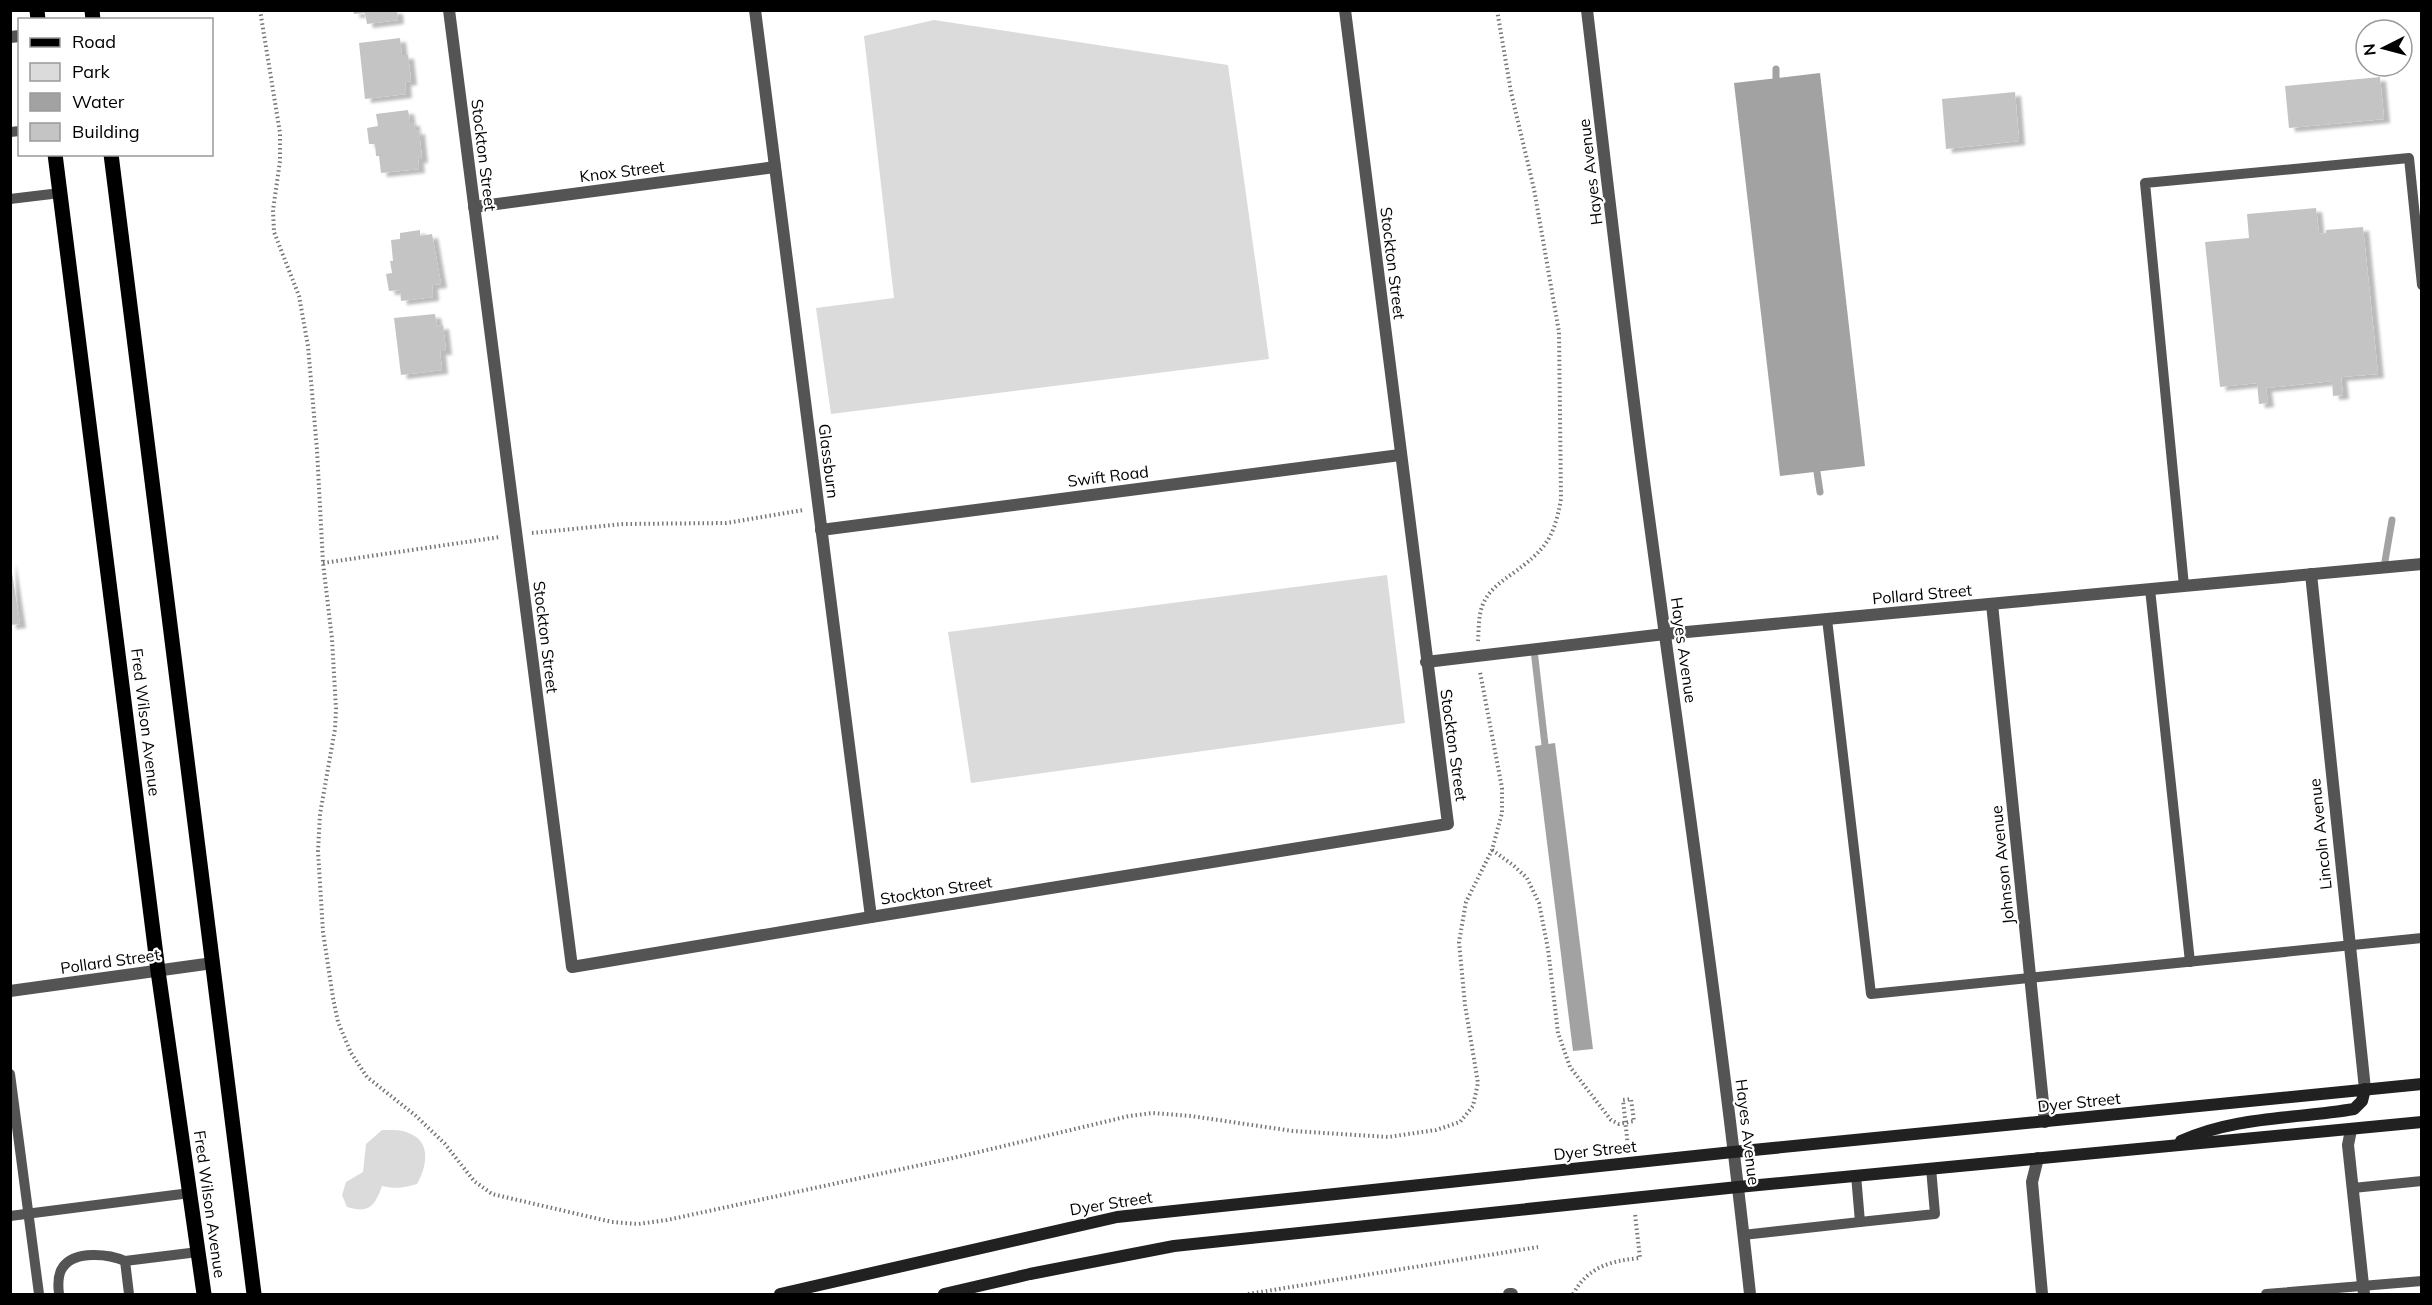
<svg xmlns="http://www.w3.org/2000/svg" width="2432" height="1305" font-family="Mulish,sans-serif">
<style>
.green{fill:#dbdbdb}
.water{fill:#a2a2a2}
.lines{fill:none;stroke-linecap:round;stroke-linejoin:round}
.stream{stroke:#a2a2a2;stroke-width:7}
.building{fill:#c4c4c4;filter:url(#shadow)}
.path{stroke:#767676;stroke-width:4;stroke-dasharray:1.5 3;stroke-linecap:butt}
.service{stroke:#545454;stroke-width:10}
.minor{stroke:#545454;stroke-width:12}
.tertiary{stroke:#545454;stroke-width:12}
.secondary{stroke:#212121;stroke-width:12}
.primary{stroke:#000;stroke-width:15}
.labels{text-anchor:middle;stroke-width:4.5;stroke-linejoin:round;paint-order:stroke}
.street-label{font-size:16px;fill:#000;stroke:#fff}
</style>
<defs>
<filter id="shadow"><feDropShadow dx="6" dy="4" stdDeviation="1.5" flood-color="#0004"/></filter>
</defs>
<rect width="100%" height="100%" fill="#fff"/>
<!-- green -->
<g class="green">
<polygon points="934,20 1228,65 1269,359 831,414 816,308 894,298 864,36"/>
<polygon points="1387,575 1405,723 971,783 948,632"/>
<path d="M 382,1130 C 392,1130 402,1129 411,1134 C 432,1143 426,1169 417,1184 C 404,1188 395,1189 382,1186 C 375,1206 369,1214 347,1207 L 342,1195 L 346,1182 L 363,1172 L 366,1144 Z"/>
</g>
<!-- water -->
<g class="water">
<polygon points="1820,73 1865,466 1780,476 1734,83"/>
<polygon points="1555,743 1593,1049 1573,1051 1535,746"/>
</g>
<g class="lines">
<!-- stream -->
<g class="stream">
<polyline points="1776,69 1776,78"/>
<polyline points="1817,472 1820,492"/>
<polyline points="2384,567 2392,520"/>
<polyline points="1534,650 1545,745"/>
</g>
</g>
<!-- building -->
<g class="building">
<polygon points="353,10 397,10 398,20 367,24 365,13 354,14"/>
<polygon points="400,38 402,55 408,55 411,81 405,82 406,94 365,99 359,43"/>
<polygon points="2380,77 2384,119 2289,128 2285,86"/>
<polygon points="2015,92 2019,141 1946,149 1942,99"/>
<polygon points="408,110 410,122 414,122 415,131 419,130 422,159 418,159 419,169 381,173 379,156 376,156 375,144 369,144 367,128 378,126 376,114"/>
<polygon points="2316,208 2319,234 2326,233 2326,230 2363,227 2378,374 2341,377 2343,395 2333,396 2332,381 2266,388 2268,403 2259,404 2257,383 2220,387 2205,242 2249,238 2247,214"/>
<polygon points="420,230 420,236 432,234 441,284 432,285 433,297 401,301 400,290 389,291 386,274 392,273 390,261 393,261 391,240 400,239 400,233"/>
<polygon points="435,314 437,326 443,325 446,351 440,351 442,370 401,375 394,318"/>
<polygon points="10,560 20,624 10,625"/>
</g>
<g class="lines">
<!-- path -->
<g class="path">
<polyline points="260,10 280,133 280,161 273,210 274,232 299,296 308,346 317,450 323,563 332,639 336,709 335,729 320,814 318,851 323,932 333,998 338,1022 351,1053 367,1077 416,1116 445,1144 474,1181 492,1194 612,1222 638,1224 667,1220 962,1156 1129,1116 1153,1113 1191,1116 1293,1131 1388,1137 1436,1130 1460,1122 1465,1116 1473,1106 1478,1083 1465,1005 1459,942 1466,902 1492,850 1502,813 1502,788 1480,672"/>
<polyline points="532,533 623,524 726,523 804,510"/>
<polyline points="323,563 500,537"/>
<path d="M 1478,641 C 1479,627 1478,612 1485,600 C 1491,589 1502,581 1512,574 C 1545,550 1554,539 1561,499 L 1559,332 L 1534,189 L 1511,92 L 1497,10"/>
<polyline points="1492,850 1513,865 1527,878 1539,903 1548,949 1558,1033 1570,1067 1611,1120 1619,1124 1634,1121 1631,1099 1623,1100 1628,1147"/>
<polyline points="1248,1294 1538,1247"/>
<path d="M 1573,1294 C 1588,1267 1610,1261 1640,1258 L 1635,1214"/>
</g>
<!-- service -->
<g class="service">
<polyline points="10,132 20,131"/>
<polyline points="10,199 60,193"/>
<polyline points="2184,586 2145,183 2409,158 2422,285"/>
<polyline points="2150,589 2190,962"/>
<polyline points="1827,619 1871,994 2422,938"/>
<polyline points="10,1074 39,1294"/>
<polyline points="1856,1175 1860,1222 1935,1214 1931,1168"/>
<polyline points="2353,1188 2422,1181"/>
<polyline points="10,1216 190,1193"/>
<polyline points="1743,1235 1860,1222"/>
<path d="M 59,1294 C 58,1286 57,1275 63,1267 C 75,1250 109,1254 125,1261"/>
<polyline points="129,1294 125,1261 198,1252"/>
<polyline points="2266,1294 2422,1281"/>
</g>
<!-- minor -->
<g class="minor">
<polyline points="449,10 572,967 871,917 1448,824 1345,10"/>
<polyline points="755,10 871,917"/>
<polyline points="10,37 20,36"/>
<polyline points="474,207 775,167"/>
<polyline points="821,530 1400,455"/>
<polyline points="2311,574 2365,1089"/>
<polyline points="1992,604 2045,1122"/>
<polyline points="1426,662 1665,634 2422,564"/>
<polyline points="10,991 213,963"/>
<polyline points="2351,1130 2348,1145 2364,1294"/>
<polyline points="2038,1158 2032,1182 2042,1294"/>
<polyline points="1509,1294 1512,1294"/>
</g>
<!-- tertiary -->
<path class="tertiary" d="M 1587,10 C 1606,170 1624,329 1645,488 C 1681,757 1721,1025 1750,1294"/>
<!-- secondary -->
<g class="secondary">
<path d="M 2181,1141 C 2235,1116 2296,1119 2354,1109 L 2362,1101 L 2365,1089"/>
<polyline points="780,1294 1117,1217 1733,1152 2422,1084"/>
<polyline points="944,1294 1030,1274 1174,1246 1738,1187 2422,1122"/>
</g>
<!-- primary -->
<g class="primary">
<polyline points="37,10 38,20"/>
<polyline points="92,10 93,20"/>
<polyline points="55,154 158,971 204,1294"/>
<polyline points="111,154 254,1294"/>
</g>
</g>
<g class="labels">
<!-- street labels -->
<g class="street-label">
<text transform="translate(484 155) rotate(83)" y="6">Stockton Street</text>
<text transform="translate(622 171) rotate(-7)" y="6">Knox Street</text>
<text transform="translate(1590 172) rotate(-97)" y="6">Hayes Avenue</text>
<text transform="translate(1393 263) rotate(83)" y="6">Stockton Street</text>
<text transform="translate(829 461) rotate(83)" y="6">Glassburn</text>
<text transform="translate(1108 476) rotate(-7)" y="6">Swift Road</text>
<text transform="translate(1922 594) rotate(-5)" y="6">Pollard Street</text>
<text transform="translate(546 637) rotate(83)" y="6">Stockton Street</text>
<text transform="translate(1684 650) rotate(82)" y="6">Hayes Avenue</text>
<text transform="translate(146 722) rotate(83)" y="6">Fred Wilson Avenue</text>
<text transform="translate(1454 745) rotate(82)" y="6">Stockton Street</text>
<text transform="translate(2320 834) rotate(-96)" y="6">Lincoln Avenue</text>
<text transform="translate(2002 865) rotate(-96)" y="6">Johnson Avenue</text>
<text transform="translate(936 890) rotate(-9)" y="6">Stockton Street</text>
<text transform="translate(110 961) rotate(-8)" y="6">Pollard Street</text>
<text transform="translate(2079 1102) rotate(-6)" y="6">Dyer Street</text>
<text transform="translate(1748 1132) rotate(83)" y="6">Hayes Avenue</text>
<text transform="translate(1595 1150) rotate(-6)" y="6">Dyer Street</text>
<text transform="translate(1111 1203) rotate(-9)" y="6">Dyer Street</text>
<text transform="translate(210 1204) rotate(82)" y="6">Fred Wilson Avenue</text>
</g>
</g>
<!-- border -->
<rect width="2432" height="1305" fill="none" stroke="#000000" stroke-width="24"/>
<!-- legend -->
<rect x="18" y="18" width="195" height="138" fill="#ffffff" stroke="#999999" stroke-width="1.5"/>
<rect x="30" y="38" width="30" height="9" fill="#000000" stroke="#999999" stroke-width="1.5"/>
<text x="72" y="48" font-size="18" fill="#000000">Road</text>
<rect x="30" y="63" width="30" height="18" fill="#dbdbdb" stroke="#999999" stroke-width="1.5"/>
<text x="72" y="78" font-size="18" fill="#000000">Park</text>
<rect x="30" y="93" width="30" height="18" fill="#a2a2a2" stroke="#999999" stroke-width="1.5"/>
<text x="72" y="108" font-size="18" fill="#000000">Water</text>
<rect x="30" y="123" width="30" height="18" fill="#c4c4c4" stroke="#999999" stroke-width="1.5"/>
<text x="72" y="138" font-size="18" fill="#000000">Building</text>
<!-- north arrow -->
<g transform="translate(2384 48) rotate(264)"><circle r="28" fill="#ffffff" stroke="#999999" stroke-width="1.5"/>
<path d="M0-4.5L10 22L0 15L-10 22Z" fill="#000000"/>
<text y="-9" font-size="16" font-weight="bold" text-anchor="middle" fill="#000000">N</text>
</g>
</svg>
